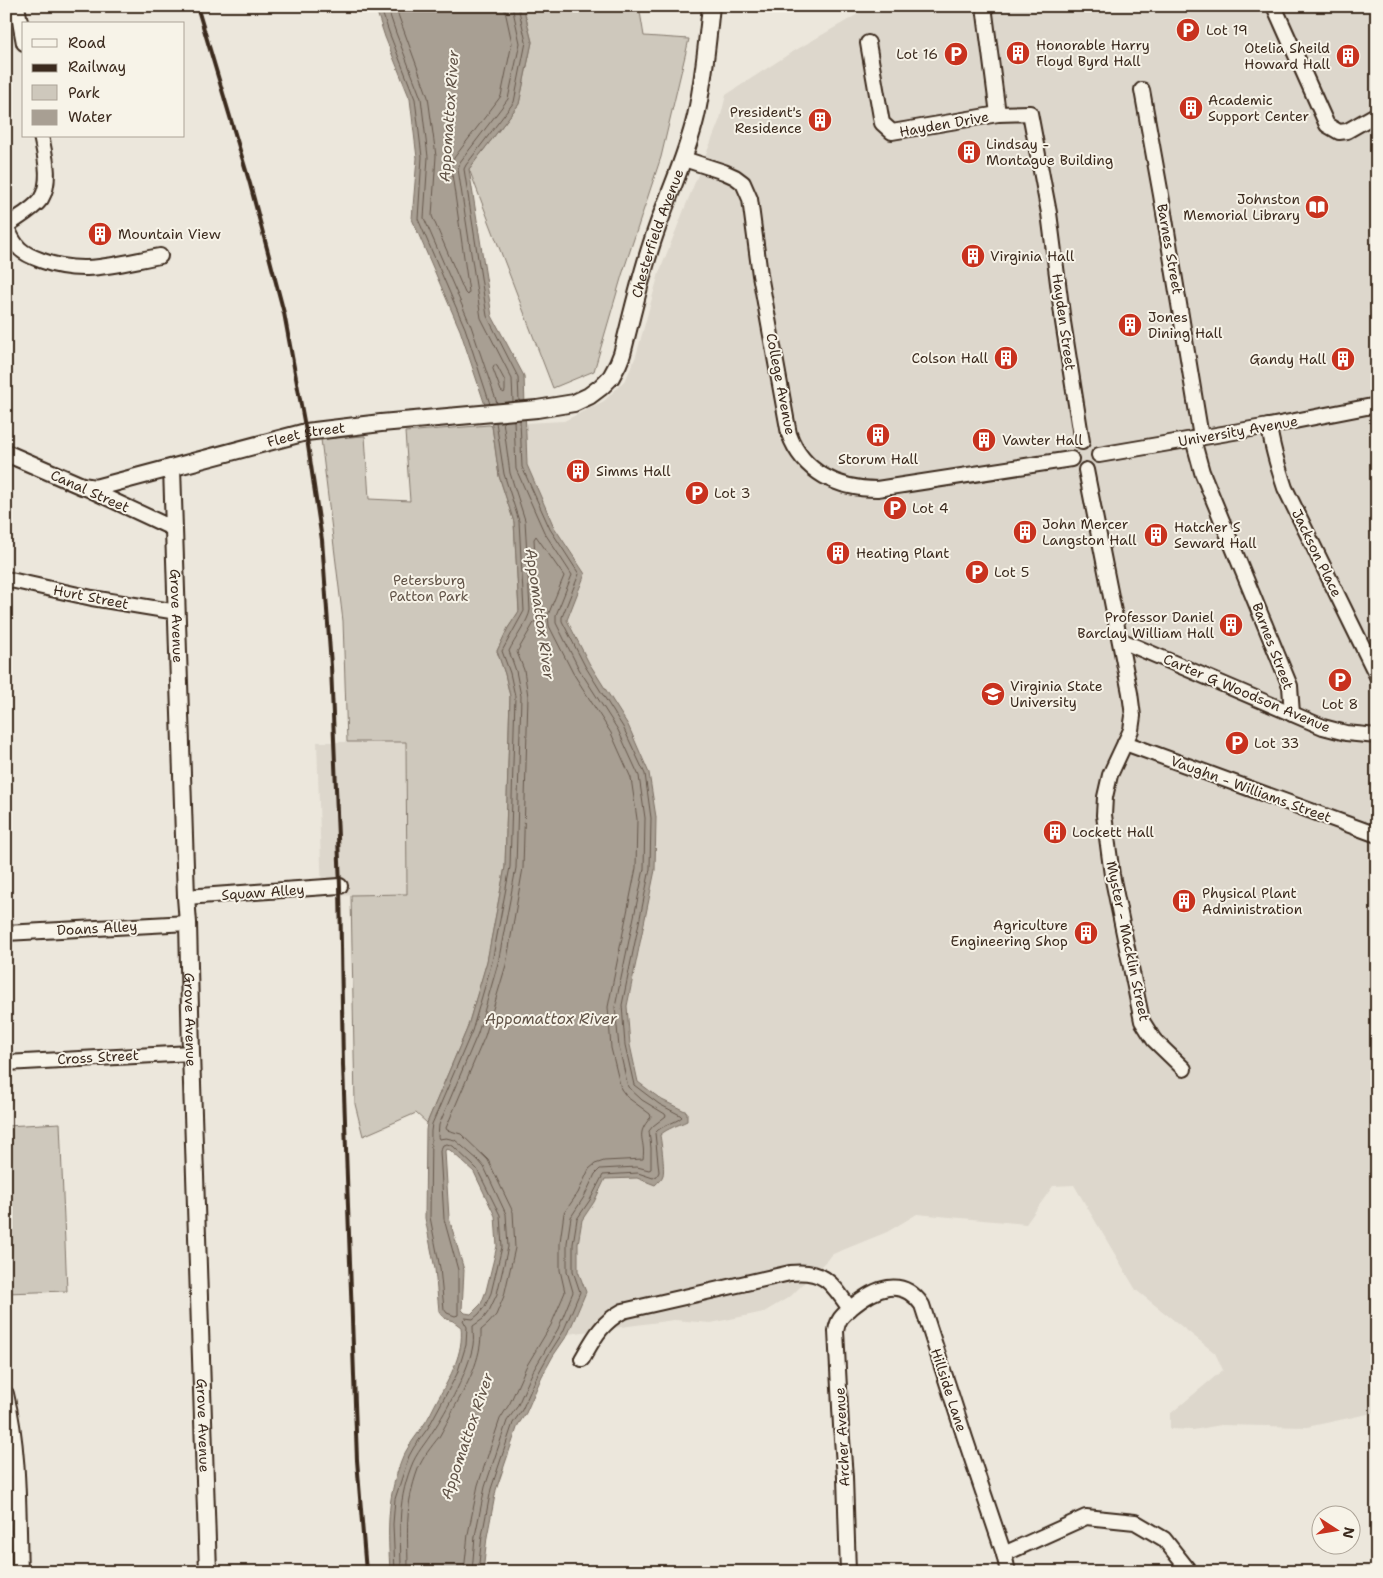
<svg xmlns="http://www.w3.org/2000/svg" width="1383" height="1578" font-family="'Shantell Sans',sans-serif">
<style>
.built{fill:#ddd7cc}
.green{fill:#cec8bc;stroke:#84796d}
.water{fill:#a89f93;stroke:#7c7064;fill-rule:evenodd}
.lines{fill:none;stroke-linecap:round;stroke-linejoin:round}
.shore{stroke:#67594d;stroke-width:1}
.minor-casing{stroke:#3b2a1e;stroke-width:18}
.major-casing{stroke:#3b2a1e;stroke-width:20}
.minor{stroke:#f7f3e8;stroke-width:14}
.major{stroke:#f7f3e8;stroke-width:16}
.rail{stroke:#3b2a1e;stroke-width:4}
.labels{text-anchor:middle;stroke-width:4;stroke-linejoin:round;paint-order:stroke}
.poi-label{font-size:14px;fill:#3b2a1e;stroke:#f7f3e8;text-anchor:start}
.street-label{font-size:14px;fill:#3b2a1e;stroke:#f7f3e8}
.park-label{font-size:14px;fill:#605246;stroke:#f7f3e8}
.water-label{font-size:15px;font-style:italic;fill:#615347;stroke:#f7f3e8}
</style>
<rect width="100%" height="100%" fill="#ece7dc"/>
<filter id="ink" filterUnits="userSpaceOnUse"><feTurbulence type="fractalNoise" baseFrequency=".02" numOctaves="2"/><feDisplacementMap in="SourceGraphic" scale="10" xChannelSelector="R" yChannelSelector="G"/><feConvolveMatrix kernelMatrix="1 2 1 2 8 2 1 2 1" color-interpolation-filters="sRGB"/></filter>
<g filter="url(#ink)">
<!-- built -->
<g class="built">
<polygon points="872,6 1377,6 1377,1412 1307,1427 1221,1425 1193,1430 1170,1429 1170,1414 1223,1370 1215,1353 1136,1290 1074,1185 1053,1186 1026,1224 917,1214 887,1232 833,1254 791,1296 764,1312 711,1323 674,1320 568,1334 586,1292 578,1271 578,1244 582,1220 594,1202 605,1179 637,1178 655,1185 664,1173 662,1162 662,1147 660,1135 666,1129 675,1127 687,1121 687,1112 662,1100 638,1082 630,1045 627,1006 645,922 589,663 567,619 585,573 554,527 527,465 525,423 564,421 604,401 626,379 636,356 659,273 720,119 726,95 789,54"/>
<polygon points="317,742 406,742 407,894 322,896"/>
</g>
<!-- green -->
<g class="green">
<polygon points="523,6 639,6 644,36 689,39 661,157 622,275 594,371 553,388 469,169 519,104 532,42"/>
<polygon points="489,425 492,426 499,476 514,522 519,612 508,628 497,651 505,674 510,696 505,867 487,962 467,1029 427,1123 416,1113 363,1136 355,1104 351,895 407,894 406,742 347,742 343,621 321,439 365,436 369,499 410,501 405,432"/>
<polygon points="60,1123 67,1291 6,1293 6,1126"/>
</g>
<!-- water -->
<path class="water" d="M 375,6 L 523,6 L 532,42 L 519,104 L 469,169 L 492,316 L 524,376 L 527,465 L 554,527 L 585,574 L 567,620 L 589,663 L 628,725 L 649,773 L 656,817 L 655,870 L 627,1006 L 630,1045 L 638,1082 L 662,1100 L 687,1112 L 687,1121 C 677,1126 668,1128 660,1135 C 661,1141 665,1170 663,1175 C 662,1179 658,1182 655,1185 L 637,1178 L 605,1179 L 594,1202 L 582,1220 L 578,1244 L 578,1271 L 586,1292 L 568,1334 L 553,1356 L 542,1376 L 526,1413 L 518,1425 L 496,1490 L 487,1537 L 483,1572 L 390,1572 C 388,1532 386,1500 401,1462 C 406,1448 415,1438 423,1426 C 429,1418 433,1408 438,1399 C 450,1377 464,1353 461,1327 L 453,1321 L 444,1318 L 439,1311 L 435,1269 L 425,1218 L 426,1130 L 427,1123 L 467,1029 L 487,961 L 505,867 L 510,696 L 505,674 L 497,651 L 508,628 L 519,611 L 514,522 L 499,476 L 492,426 L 460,330 L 412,219 L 417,158 L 410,99 L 385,37 ZM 446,1149 L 450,1150 L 474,1172 L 495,1216 L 497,1246 L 486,1291 L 481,1304 L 471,1314 L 465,1313 L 462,1310 L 464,1270 L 449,1218 L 445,1151 Z"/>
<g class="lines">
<!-- shore -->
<g class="shore">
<polyline points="380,6 390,35 415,99 422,157 418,219 465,328 490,404"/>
<polyline points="387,6 396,33 421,98 428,157 424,218 471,326 497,403"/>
<polyline points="395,6 428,97 436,156 432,216 465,293 467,295 469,292 451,167 454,158 501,96 512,43 504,6"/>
<polyline points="512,6 520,43 508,99 460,162 458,169 481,318 512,379 513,402"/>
<polyline points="518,6 526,42 514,102 466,165 464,169 487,316 518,377 519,401"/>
<polygon points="495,365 497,366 505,381 505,391 504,393 501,391 493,369"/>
<polyline points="395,1572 393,1524 395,1499 409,1456 414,1447 428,1428 457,1374 466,1345 467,1327 463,1320 465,1318 473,1319 479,1314 485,1306 491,1293 502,1247 500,1215 477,1169 453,1146 447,1144 443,1145 440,1151 444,1219 458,1270 458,1315 455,1316 447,1313 444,1309 440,1268 430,1217 431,1131 432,1124 472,1031 492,962 510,867 515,696 510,673 502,651 524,611 519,521 504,474 496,422"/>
<path d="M 401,1572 C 401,1532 396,1506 411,1467 C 416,1453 426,1443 433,1431 C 447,1410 469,1370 473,1345 C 474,1339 473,1332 473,1326 L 483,1319 L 489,1311 L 497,1294 L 508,1247 L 506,1214 L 484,1167 L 478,1160 L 455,1140 L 446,1138 L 439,1139 L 438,1137 L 439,1125 L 478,1033 L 498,963 L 516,868 L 521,696 L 516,671 L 509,651 C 514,640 529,620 530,610 L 525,520 L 510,473 L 503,421"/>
<path d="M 408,1572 C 408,1533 404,1507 418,1469 C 423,1457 431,1447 439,1437 C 444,1428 449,1419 453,1410 C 467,1385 482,1359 481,1330 L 488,1324 L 496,1315 L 504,1296 L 515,1248 L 513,1212 L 488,1160 L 461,1134 L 447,1130 L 446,1128 L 485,1036 L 506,965 L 523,868 L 528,696 L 524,670 L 517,652 L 535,621 L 538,613 L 534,539 L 536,536 L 564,576 L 548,615 L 549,626 L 573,673 L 611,733 L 631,778 L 637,819 L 636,868 L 608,1007 L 611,1048 L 621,1089 L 627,1097 L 650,1114 L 651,1117 C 634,1136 646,1138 643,1159 L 604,1161 L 595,1164 L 589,1169 L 578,1193 L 564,1213 L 560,1242 L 560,1270 L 565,1292 L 551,1325 L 526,1367 L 510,1403 L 500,1419 L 478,1485 L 468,1534 L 464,1572"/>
<polyline points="472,1572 475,1536 485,1487 507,1421 517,1407 533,1371 558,1329 573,1292 567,1271 567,1243 571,1217 584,1197 595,1174 600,1169 637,1167 649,1170 651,1169 651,1148 649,1131 653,1126 666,1116 665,1114 642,1100 628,1087 619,1047 615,1007 644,869 645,818 639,776 618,730 579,669 556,623 556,615 572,575 544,532 516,469 514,420"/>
<path d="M 478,1572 L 482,1536 L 491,1489 L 513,1423 L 522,1410 L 538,1374 L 549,1354 L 563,1332 L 580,1292 L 573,1271 L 573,1244 L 577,1219 L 590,1200 L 603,1175 L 638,1173 L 653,1178 L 657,1176 L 659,1172 L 655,1133 C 663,1124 674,1124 682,1117 L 680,1115 L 659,1104 L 634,1085 L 625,1045 L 622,1005 L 650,869 L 651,818 L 645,774 L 623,727 L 585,666 L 562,621 L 562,617 L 579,574 L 550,529 L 522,467 L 520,420"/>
</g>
<!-- minor casing -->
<g class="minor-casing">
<g id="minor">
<polyline points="17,6 24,43"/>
<polyline points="984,6 998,114"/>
<polyline points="1274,6 1327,125 1339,132 1347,131 1377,114"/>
<polyline points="868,43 882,123 892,132 998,114 1030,113 1049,213 1063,322 1082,442"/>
<polyline points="1142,90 1161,195 1201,437"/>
<path d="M 684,159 L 724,172 L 735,177 L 743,183 L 750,199 L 760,275 L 789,434 C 803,473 839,489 877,489 L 1071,459"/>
<path d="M 6,226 C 10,234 13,243 20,249 C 26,255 35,258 43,261 C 83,276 120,263 160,256"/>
<path d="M 6,226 C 17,218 33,210 41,199 C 52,181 45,156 41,136"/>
<path d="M 1269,426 C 1272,448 1278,467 1285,488 L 1377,676"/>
<polyline points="1193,439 1202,472 1290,686 1292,714"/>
<polyline points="1099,455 1269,426 1377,405"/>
<polyline points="1086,470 1130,693 1133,716 1131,730 1110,775 1105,797 1104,815 1112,875 1142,1021 1154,1040 1184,1069"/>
<polyline points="84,487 174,529"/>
<polyline points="6,579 92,598 177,612"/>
<polyline points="1120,640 1323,727 1346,733 1377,736"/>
<polyline points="1125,743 1377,835"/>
<polyline points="186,897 340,886"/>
<polyline points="6,933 188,923"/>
<polyline points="6,1063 191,1053"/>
<path d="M 582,1359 C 594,1338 601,1323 623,1311 L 790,1273 C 824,1269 832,1283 850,1309"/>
<path d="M 6,1394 C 20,1452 18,1513 20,1572"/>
<polyline points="1004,1554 1086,1517 1135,1522 1164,1539 1190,1572"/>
<path d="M 848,1572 L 845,1477 L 841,1426 L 836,1331 C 838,1318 843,1315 852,1307 C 875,1288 902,1276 922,1305 L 965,1438 L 1004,1554 L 1008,1572"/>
</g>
</g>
<!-- major casing -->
<g class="major-casing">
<g id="major">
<path id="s1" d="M 6,453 L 82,486 L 95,488 L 306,432 L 381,423 L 537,409 L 574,403 L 589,396 L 601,387 L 611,377 L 618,364 L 622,354 C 633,311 642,269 657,228 C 670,191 687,155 696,116 C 704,80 707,43 711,6"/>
<path id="s2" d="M 172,468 L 186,897 L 188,923 L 191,1053 L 208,1572"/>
</g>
</g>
<!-- minor -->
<use href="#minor" class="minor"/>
<!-- major -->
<use href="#major" class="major"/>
<!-- rail -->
<polyline class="rail" points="197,6 250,184 284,313 306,432 322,540 331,666 340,886 343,1065 357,1460 366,1572"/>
</g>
</g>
<!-- icons -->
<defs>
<g id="parking-disc" transform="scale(1.25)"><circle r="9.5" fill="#c8321e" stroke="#f7f3e8"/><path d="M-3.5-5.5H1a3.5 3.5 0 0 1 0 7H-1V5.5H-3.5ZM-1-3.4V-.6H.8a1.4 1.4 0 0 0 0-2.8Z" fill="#fff"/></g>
<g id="building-disc" transform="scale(1.25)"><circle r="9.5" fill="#c8321e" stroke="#f7f3e8"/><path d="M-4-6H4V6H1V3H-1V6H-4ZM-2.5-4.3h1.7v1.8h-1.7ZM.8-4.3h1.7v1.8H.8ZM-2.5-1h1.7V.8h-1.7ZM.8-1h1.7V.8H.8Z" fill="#fff"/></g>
<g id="library-disc" transform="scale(1.25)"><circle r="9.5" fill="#c8321e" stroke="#f7f3e8"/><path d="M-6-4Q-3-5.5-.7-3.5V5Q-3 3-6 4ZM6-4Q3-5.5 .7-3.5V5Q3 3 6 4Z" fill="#fff"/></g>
<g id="university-disc" transform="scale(1.25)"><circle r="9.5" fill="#c8321e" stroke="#f7f3e8"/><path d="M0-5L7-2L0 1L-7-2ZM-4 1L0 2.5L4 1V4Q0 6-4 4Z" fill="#fff"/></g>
</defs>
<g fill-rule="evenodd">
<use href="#parking-disc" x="1188" y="30"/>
<use href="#building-disc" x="1018" y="53"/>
<use href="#parking-disc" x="956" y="54"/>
<use href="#building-disc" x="1348" y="56"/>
<use href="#building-disc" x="1191" y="108"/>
<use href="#building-disc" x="820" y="120"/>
<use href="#building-disc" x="969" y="152"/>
<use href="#library-disc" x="1317" y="207"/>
<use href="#building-disc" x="100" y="234"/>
<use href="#building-disc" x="973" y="256"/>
<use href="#building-disc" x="1130" y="325"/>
<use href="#building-disc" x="1006" y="358"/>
<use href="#building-disc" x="1343" y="359"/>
<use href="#building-disc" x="878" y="435"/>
<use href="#building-disc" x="984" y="440"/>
<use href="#building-disc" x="578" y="471"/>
<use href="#parking-disc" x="697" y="493"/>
<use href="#parking-disc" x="895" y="508"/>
<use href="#building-disc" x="1025" y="532"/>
<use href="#building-disc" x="1156" y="535"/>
<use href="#building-disc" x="838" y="553"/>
<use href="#parking-disc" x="977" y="572"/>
<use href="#building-disc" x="1231" y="625"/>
<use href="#parking-disc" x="1340" y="680"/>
<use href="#university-disc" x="993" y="694"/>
<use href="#parking-disc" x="1237" y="743"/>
<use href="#building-disc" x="1055" y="832"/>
<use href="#building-disc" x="1184" y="901"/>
<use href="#building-disc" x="1086" y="933"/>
</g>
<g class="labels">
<!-- poi labels -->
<g class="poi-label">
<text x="1206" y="35">Lot 19</text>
<text x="1036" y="50">Honorable Harry<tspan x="1036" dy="16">Floyd Byrd Hall</tspan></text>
<text x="1330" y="53" text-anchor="end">Otelia Sheild<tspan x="1330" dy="16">Howard Hall</tspan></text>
<text x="938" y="59" text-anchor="end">Lot 16</text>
<text x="1208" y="105">Academic<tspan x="1208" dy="16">Support Center</tspan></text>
<text x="802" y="117" text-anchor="end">President's<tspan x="802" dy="16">Residence</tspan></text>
<text x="986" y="149">Lindsay -<tspan x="986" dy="16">Montague Building</tspan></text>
<text x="1300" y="204" text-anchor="end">Johnston<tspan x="1300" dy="16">Memorial Library</tspan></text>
<text x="118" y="239">Mountain View</text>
<text x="990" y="261">Virginia Hall</text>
<text x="1148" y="322">Jones<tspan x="1148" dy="16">Dining Hall</tspan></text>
<text x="988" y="363" text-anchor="end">Colson Hall</text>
<text x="1326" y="364" text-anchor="end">Gandy Hall</text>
<text x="1002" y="445">Vawter Hall</text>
<text x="878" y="464" text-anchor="middle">Storum Hall</text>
<text x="596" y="476">Simms Hall</text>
<text x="714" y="498">Lot 3</text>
<text x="912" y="513">Lot 4</text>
<text x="1042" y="529">John Mercer<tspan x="1042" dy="16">Langston Hall</tspan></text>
<text x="1174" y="532">Hatcher S<tspan x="1174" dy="16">Seward Hall</tspan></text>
<text x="856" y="558">Heating Plant</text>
<text x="994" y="577">Lot 5</text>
<text x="1214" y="622" text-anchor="end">Professor Daniel<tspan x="1214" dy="16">Barclay William Hall</tspan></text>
<text x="1010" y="691">Virginia State<tspan x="1010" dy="16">University</tspan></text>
<text x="1340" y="709" text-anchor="middle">Lot 8</text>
<text x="1254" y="748">Lot 33</text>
<text x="1072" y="837">Lockett Hall</text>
<text x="1202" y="898">Physical Plant<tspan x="1202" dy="16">Administration</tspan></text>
<text x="1068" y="930" text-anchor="end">Agriculture<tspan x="1068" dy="16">Engineering Shop</tspan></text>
</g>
<!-- street labels -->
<g class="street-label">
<text transform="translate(944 124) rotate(-10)" y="5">Hayden Drive</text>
<text dy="5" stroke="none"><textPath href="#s1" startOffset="781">Chesterfield Avenue</textPath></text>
<text transform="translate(1170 249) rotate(80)" y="5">Barnes Street</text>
<text transform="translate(1064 322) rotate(82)" y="5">Hayden Street</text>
<text transform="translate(781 384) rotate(79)" y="5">College Avenue</text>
<text transform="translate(1238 431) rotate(-10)" y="5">University Avenue</text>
<text dy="5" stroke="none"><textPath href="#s1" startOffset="314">Fleet Street</textPath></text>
<text transform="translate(90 491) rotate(24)" y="5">Canal Street</text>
<text transform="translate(1317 553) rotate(64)" y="5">Jackson Place</text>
<text transform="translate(91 597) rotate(11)" y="5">Hurt Street</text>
<text dy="5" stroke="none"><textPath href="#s2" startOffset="148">Grove Avenue</textPath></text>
<text transform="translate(1273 646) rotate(69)" y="5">Barnes Street</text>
<text transform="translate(1247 693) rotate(23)" y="5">Carter G Woodson Avenue</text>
<text transform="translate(1251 789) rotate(20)" y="5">Vaughn - Williams Street</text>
<text transform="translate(263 892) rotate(-4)" y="5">Squaw Alley</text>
<text transform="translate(97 928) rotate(-3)" y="5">Doans Alley</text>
<text transform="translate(1128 941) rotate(78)" y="5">Myster - Macklin Street</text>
<text dy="5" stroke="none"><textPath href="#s2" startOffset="552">Grove Avenue</textPath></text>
<text transform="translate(98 1057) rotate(-3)" y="5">Cross Street</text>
<text transform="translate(949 1390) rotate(72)" y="5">Hillside Lane</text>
<text dy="5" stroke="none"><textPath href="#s2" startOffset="958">Grove Avenue</textPath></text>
<text transform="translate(842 1437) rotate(-93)" y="5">Archer Avenue</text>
</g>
<!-- park labels -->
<g class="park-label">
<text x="429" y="585">Petersburg<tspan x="429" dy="16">Patton Park</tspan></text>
</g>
<!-- water labels -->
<g class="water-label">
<text transform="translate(449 116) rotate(-86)" y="5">Appomattox River</text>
<text transform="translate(540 614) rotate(82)" y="5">Appomattox River</text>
<text x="551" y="1024">Appomattox River</text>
<text transform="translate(467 1436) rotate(-71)" y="5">Appomattox River</text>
</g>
</g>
<!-- margin -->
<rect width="1383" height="1578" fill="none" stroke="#f7f3e8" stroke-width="25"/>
<rect x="12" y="12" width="1358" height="1553" fill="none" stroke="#3b2a1e" stroke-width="2" filter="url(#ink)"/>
<!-- legend -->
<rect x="22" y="22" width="162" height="115" fill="#f7f3e8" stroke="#aca397"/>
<rect x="32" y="39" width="25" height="8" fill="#f7f3e8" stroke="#aca397"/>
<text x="68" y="48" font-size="15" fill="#3b2a1e">Road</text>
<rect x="32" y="64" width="25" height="8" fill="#3b2a1e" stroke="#aca397"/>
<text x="68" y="72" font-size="15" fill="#3b2a1e">Railway</text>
<rect x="32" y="85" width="25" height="15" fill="#cec8bc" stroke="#aca397"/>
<text x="68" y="98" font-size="15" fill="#3b2a1e">Park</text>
<rect x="32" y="110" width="25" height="15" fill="#a89f93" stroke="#aca397"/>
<text x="68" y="122" font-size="15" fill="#3b2a1e">Water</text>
<!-- north arrow -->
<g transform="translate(1336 1530) rotate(102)"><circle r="24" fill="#f7f3e8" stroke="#aca397"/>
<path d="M0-4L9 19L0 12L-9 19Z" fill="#c8321e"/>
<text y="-8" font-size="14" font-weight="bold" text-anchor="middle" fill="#3b2a1e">N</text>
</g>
</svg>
